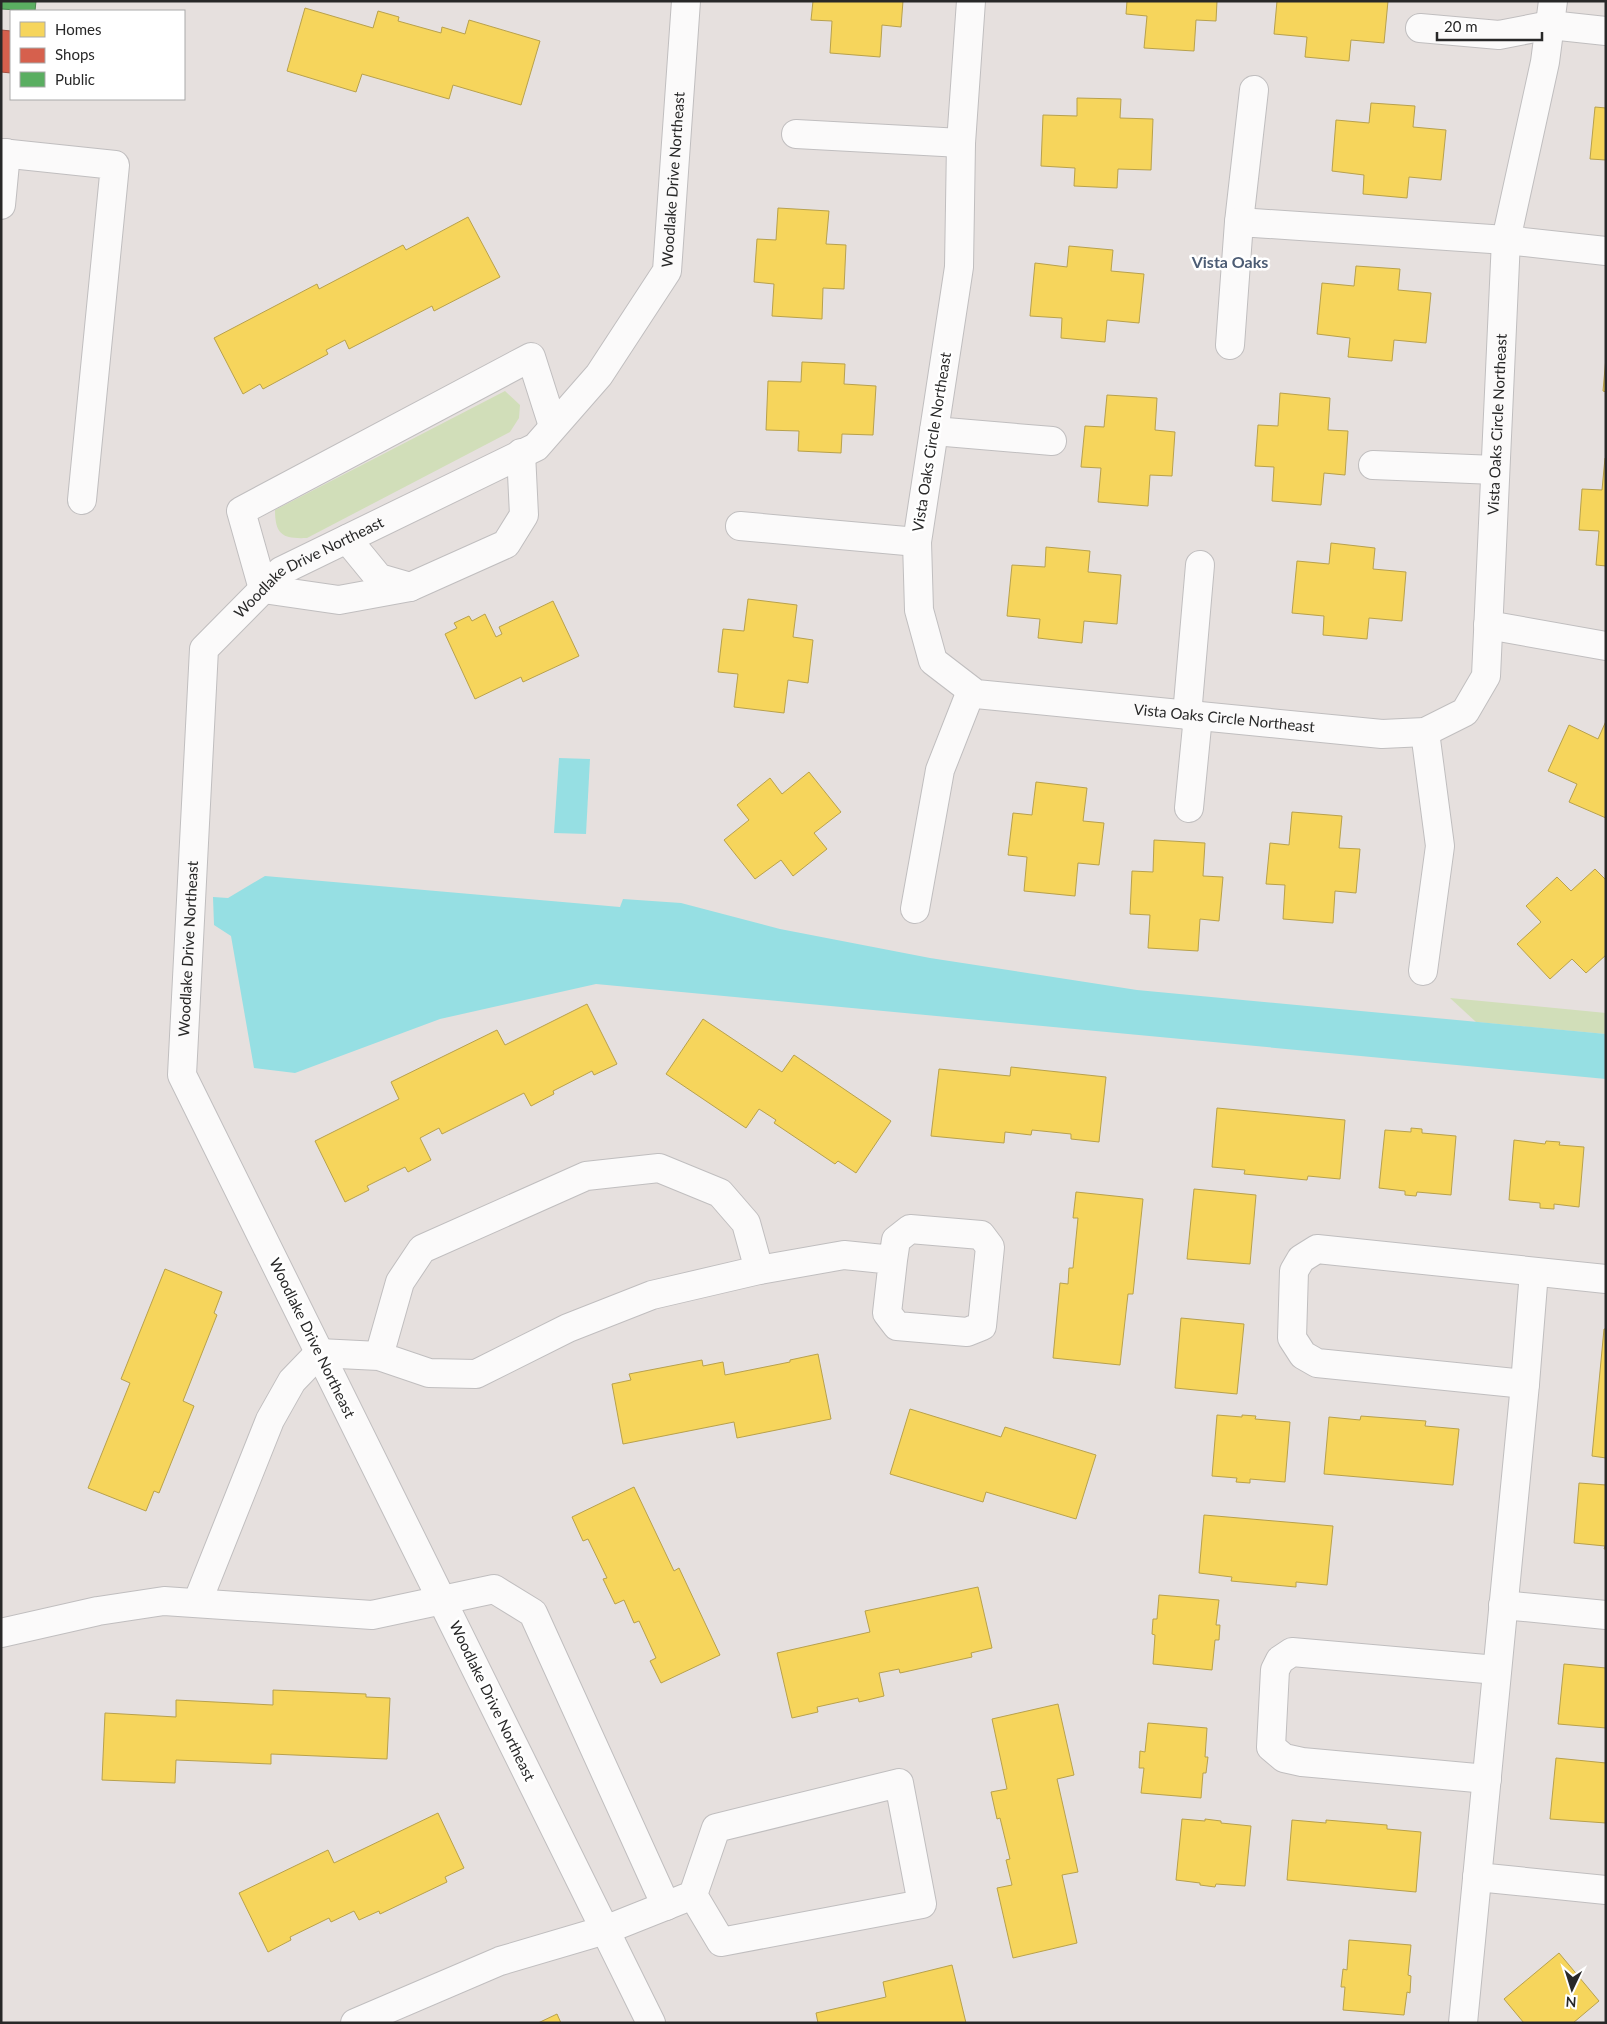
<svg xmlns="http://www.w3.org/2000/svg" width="1607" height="2024" font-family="Lato,sans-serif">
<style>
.green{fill:#d1deb9}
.water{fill:#96dfe3}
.homes{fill:#f6d55c;stroke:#b8a14c}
.shops{fill:#d6604d;stroke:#a24f42}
.public{fill:#5aae61;stroke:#4b8650}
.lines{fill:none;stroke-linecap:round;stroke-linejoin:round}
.minor-casing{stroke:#c0bebf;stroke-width:30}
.minor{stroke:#fbfafa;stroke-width:28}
.labels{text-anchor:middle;stroke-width:5;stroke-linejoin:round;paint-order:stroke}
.street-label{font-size:15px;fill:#282828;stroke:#fff}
.neighbourhood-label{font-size:16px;font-weight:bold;fill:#4c5c74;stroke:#fff}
</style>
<rect width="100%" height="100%" fill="#e6e0de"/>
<!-- green -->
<g class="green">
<path d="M 505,391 L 520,405 L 519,418 L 510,432 L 307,538 C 283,539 275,535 275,510 Z"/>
<polygon points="1450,998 1606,1013 1606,1034 1476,1022"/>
</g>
<!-- water -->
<g class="water">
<polygon points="559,758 590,759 586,834 554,833"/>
<polygon points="265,876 620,907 623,899 681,903 780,929 930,958 1137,990 1606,1034 1606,1079 596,984 440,1019 295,1073 254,1068 231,936 214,925 213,897 228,898"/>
</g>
<!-- homes -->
<g class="homes">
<polygon points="813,1 903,1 901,27 882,25 880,57 830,53 832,21 811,20"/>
<polygon points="1127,1 1217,1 1216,21 1196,20 1194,51 1144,48 1147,16 1126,14"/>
<polygon points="1277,1 1388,1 1384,43 1351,40 1349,61 1305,57 1307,37 1274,34"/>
<polygon points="305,8 373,28 378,11 399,17 398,21 441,33 442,27 465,34 469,20 540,41 521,105 453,85 449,99 362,74 356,92 287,71"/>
<polygon points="1077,98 1121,99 1120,118 1153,119 1151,170 1118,169 1117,188 1074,186 1075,168 1041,166 1043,115 1077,116"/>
<polygon points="1371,103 1415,106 1413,127 1446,130 1441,180 1409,177 1407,198 1363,194 1364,175 1332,171 1336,120 1369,123"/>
<polygon points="1595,107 1606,108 1606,160 1590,159"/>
<polygon points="778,208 829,211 826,244 846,245 844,289 823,288 822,319 772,316 774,284 754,282 757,239 776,240"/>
<polygon points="468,217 500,277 434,311 432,306 349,349 345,340 326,350 328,354 263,389 260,384 243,394 214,338 317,284 319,289 403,245 406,250"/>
<polygon points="1069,246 1113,250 1111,271 1144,274 1139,323 1107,320 1105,342 1061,338 1062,318 1030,316 1035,263 1067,267"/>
<polygon points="1356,266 1400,269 1398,290 1431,293 1426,343 1394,340 1392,361 1348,357 1350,338 1317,334 1322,283 1354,286"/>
<polygon points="1606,357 1606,392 1603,391"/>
<polygon points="802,362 845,364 844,384 876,386 873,435 842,434 841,453 798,451 799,431 766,430 768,381 801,382"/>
<polygon points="1280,393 1330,398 1328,430 1348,431 1345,475 1324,473 1321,505 1272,501 1274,467 1255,466 1258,425 1278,426"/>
<polygon points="1107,395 1157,398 1155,430 1175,432 1172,476 1150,475 1148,506 1098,502 1101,468 1081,467 1085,426 1104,427"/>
<polygon points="1605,458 1606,458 1606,566 1596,565 1599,531 1579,530 1582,489 1602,490"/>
<polygon points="1331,543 1375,548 1373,569 1406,572 1402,621 1369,618 1367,639 1323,635 1324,616 1292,613 1297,561 1329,564"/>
<polygon points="1046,547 1090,551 1088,572 1121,575 1117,624 1084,621 1082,643 1038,638 1040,619 1007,616 1012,565 1045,567"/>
<polygon points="748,599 797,605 793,637 813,640 808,683 788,680 784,713 734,707 738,674 718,672 723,629 744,631"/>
<polygon points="553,601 579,656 523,682 521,677 475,699 445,634 457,628 454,623 469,616 472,621 485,614 496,637 502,634 499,627"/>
<polygon points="1606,721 1606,818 1569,802 1577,784 1548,771 1569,725 1598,739"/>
<polygon points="809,772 841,812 814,833 827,849 793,876 781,860 755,879 724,840 749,820 737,805 770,778 782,794"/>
<polygon points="1036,782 1087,788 1083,821 1104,823 1099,865 1078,863 1075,896 1024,891 1027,857 1008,855 1013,813 1032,815"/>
<polygon points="1292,812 1342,816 1339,848 1360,849 1356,893 1335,891 1333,923 1283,919 1285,885 1266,884 1270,843 1289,845"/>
<polygon points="1154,840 1205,843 1203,876 1223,877 1219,921 1200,919 1198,951 1148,948 1150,915 1130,914 1132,871 1153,872"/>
<polygon points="1595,869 1606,880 1606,955 1586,973 1572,959 1550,979 1517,944 1541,922 1526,906 1557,877 1571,891"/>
<polygon points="587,1004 617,1064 594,1075 592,1071 553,1091 554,1094 531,1106 524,1093 442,1134 439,1128 420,1138 431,1160 408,1172 405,1167 367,1186 369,1190 345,1202 315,1141 399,1099 391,1082 497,1030 505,1045"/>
<polygon points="703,1019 782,1072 794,1055 891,1121 856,1173 838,1161 835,1164 774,1123 776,1120 759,1109 746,1128 666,1074"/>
<polygon points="1011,1067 1106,1077 1099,1142 1071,1139 1071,1134 1032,1130 1031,1135 1005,1132 1004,1143 931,1136 939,1069 1010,1076"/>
<polygon points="1217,1108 1345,1120 1340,1179 1308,1176 1307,1180 1244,1174 1245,1170 1212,1167"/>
<polygon points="1411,1128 1422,1129 1422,1133 1456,1136 1451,1195 1417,1192 1416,1196 1405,1195 1405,1191 1379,1188 1385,1130 1411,1132"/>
<polygon points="1514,1140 1545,1144 1546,1141 1560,1142 1559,1145 1584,1147 1579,1207 1554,1204 1554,1209 1540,1208 1540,1203 1509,1200"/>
<polygon points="1194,1189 1256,1195 1250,1264 1187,1259"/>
<polygon points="1076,1192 1143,1199 1133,1294 1128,1294 1120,1365 1053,1358 1060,1283 1068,1284 1069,1268 1073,1268 1078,1218 1073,1218"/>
<polygon points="165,1269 222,1292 214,1313 217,1315 183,1401 194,1406 159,1493 154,1491 146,1511 88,1488 130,1383 121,1379"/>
<polygon points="1181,1318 1244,1324 1237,1394 1175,1388"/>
<polygon points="1604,1329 1606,1329 1606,1458 1592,1456"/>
<polygon points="818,1354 831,1419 737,1438 734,1422 623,1444 612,1384 631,1380 629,1374 702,1360 703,1366 723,1362 725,1375 790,1362 790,1360"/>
<polygon points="910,1409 1001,1437 1005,1427 1096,1455 1076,1519 986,1492 983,1502 890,1474"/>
<polygon points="1217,1415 1242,1417 1242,1415 1256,1416 1255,1419 1290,1422 1285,1482 1250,1479 1250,1483 1236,1482 1237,1478 1212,1476"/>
<polygon points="1361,1416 1426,1421 1425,1426 1459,1429 1453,1485 1324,1474 1329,1417 1360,1420"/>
<polygon points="1579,1483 1606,1485 1606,1549 1604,1549 1605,1546 1574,1543"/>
<polygon points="634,1487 674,1571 679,1568 720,1655 661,1683 650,1661 656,1658 639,1621 634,1623 624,1600 615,1604 603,1579 607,1578 588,1539 583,1541 572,1517"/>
<polygon points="1204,1515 1333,1526 1327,1585 1296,1582 1296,1587 1231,1581 1232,1577 1199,1573"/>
<polygon points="978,1587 992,1648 971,1653 972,1657 900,1673 899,1669 879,1673 884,1696 859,1702 858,1698 817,1707 818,1712 792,1718 777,1653 870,1632 865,1611"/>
<polygon points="1159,1595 1219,1600 1216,1625 1220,1625 1219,1640 1215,1640 1212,1670 1153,1664 1155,1635 1152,1634 1153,1619 1157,1619"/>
<polygon points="1564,1664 1606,1668 1606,1728 1558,1724"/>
<polygon points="273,1690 366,1694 366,1697 390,1698 387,1759 271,1754 271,1764 176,1760 175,1783 102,1780 105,1713 176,1717 176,1700 273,1705"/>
<polygon points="1058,1704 1074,1775 1057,1779 1078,1872 1062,1875 1077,1943 1013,1958 997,1888 1012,1885 1006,1860 1010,1859 1000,1818 997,1819 991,1792 1007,1789 992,1719"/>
<polygon points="1148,1723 1207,1728 1205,1757 1208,1757 1206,1773 1203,1773 1201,1798 1141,1793 1144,1768 1139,1768 1140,1751 1145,1752"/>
<polygon points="1556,1758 1606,1763 1606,1823 1550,1819"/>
<polygon points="438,1813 464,1868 445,1877 447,1882 380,1914 379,1911 359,1920 354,1911 331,1922 329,1918 290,1937 291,1940 268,1952 239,1893 328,1850 334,1863"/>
<polygon points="1182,1819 1205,1821 1205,1819 1221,1821 1221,1823 1251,1826 1245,1886 1216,1884 1215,1887 1200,1885 1200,1883 1176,1880"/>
<polygon points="1292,1820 1326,1823 1326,1820 1387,1825 1387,1829 1421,1832 1416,1892 1287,1880"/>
<polygon points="1349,1940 1411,1945 1408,1975 1411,1976 1410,1993 1407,1992 1404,2015 1343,2010 1345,1987 1341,1987 1343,1969 1347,1970"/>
<polygon points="1559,1953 1599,2001 1573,2023 1524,2023 1504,1999"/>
<polygon points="952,1965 966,2023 818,2023 816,2013 886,1997 883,1982"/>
<polygon points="557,2014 561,2023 538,2023"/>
</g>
<!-- shops -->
<polygon class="shops" points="1,30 11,31 11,73 1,72"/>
<!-- public -->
<polygon class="public" points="1,1 36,1 35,11 1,9"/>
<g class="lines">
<!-- minor casing -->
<g class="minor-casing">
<g id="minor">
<path id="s1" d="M 971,1 L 961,143 L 959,267 L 917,542 L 919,610 L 933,661 L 976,694 L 1382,734 L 1425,732 L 1465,712 L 1486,676 L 1506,240 L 1545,62 L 1553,1"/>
<polyline points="1420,28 1499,35 1550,25 1606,31"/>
<polyline points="796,134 961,143"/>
<polyline points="1,153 115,165 82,500"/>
<polyline points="1,205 6,153"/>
<polyline points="1239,222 1254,90"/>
<polyline points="1230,345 1239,222 1506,240 1606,251"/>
<polyline points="934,431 1052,441"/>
<polyline points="1373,465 1495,470"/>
<polyline points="740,526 917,542"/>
<polyline points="347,539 379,578 410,587 506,544 524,515 521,453"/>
<polyline points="410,587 339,600 263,589 241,511 531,357 553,426"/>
<polyline points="1488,625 1606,646"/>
<polyline points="1187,715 1200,565"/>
<polyline points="1189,808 1198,716"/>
<polyline points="915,909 940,770 971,691"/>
<polyline points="1423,971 1440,846 1425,732"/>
<polyline points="759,1270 844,1255 893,1260 887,1313 897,1326 967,1332 982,1326 990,1247 981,1235 910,1229 896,1240 893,1260"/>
<polyline points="1525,1384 1317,1363 1303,1355 1292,1338 1294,1271 1301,1259 1317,1249 1606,1279"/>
<polyline points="197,1603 270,1420 292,1381 319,1353 379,1356 429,1373 476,1374 568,1328 652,1295 759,1270 746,1223 720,1193 659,1168 586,1176 422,1249 400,1282 379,1356"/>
<polyline points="1503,1605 1606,1615"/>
<polyline points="1,1633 98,1611 164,1601 372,1615 494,1589 533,1613 666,1906"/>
<polyline points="1487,1779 1302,1762 1284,1758 1271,1747 1275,1670 1280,1660 1292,1652 1497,1670"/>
<polyline points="1477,1877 1606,1890"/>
<polyline points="355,2023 500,1961 605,1930 693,1895 721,1942 922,1904 899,1783 716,1828 693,1895"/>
<path id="s2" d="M 651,2023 L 182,1075 L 204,649 L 281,571 L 536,447 L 599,375 L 667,271 L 686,1"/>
<polyline points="1463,2023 1525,1384 1534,1272"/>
</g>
</g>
<!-- minor -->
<use href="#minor" class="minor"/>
</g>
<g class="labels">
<!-- street labels -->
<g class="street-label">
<text dy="5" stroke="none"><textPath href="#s2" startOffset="2189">Woodlake Drive Northeast</textPath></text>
<text dy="5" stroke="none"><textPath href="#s1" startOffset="1509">Vista Oaks Circle Northeast</textPath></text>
<text transform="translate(932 442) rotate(-81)" y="5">Vista Oaks Circle Northeast</text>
<text dy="5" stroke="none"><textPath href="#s2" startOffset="1619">Woodlake Drive Northeast</textPath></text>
<text dy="5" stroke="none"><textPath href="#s1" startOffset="969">Vista Oaks Circle Northeast</textPath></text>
<text dy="5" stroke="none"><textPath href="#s2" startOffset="1184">Woodlake Drive Northeast</textPath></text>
<text transform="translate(312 1338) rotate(64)" y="5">Woodlake Drive Northeast</text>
<text transform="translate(492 1701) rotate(64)" y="5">Woodlake Drive Northeast</text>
</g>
<!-- neighbourhood labels -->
<g class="neighbourhood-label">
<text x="1230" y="268">Vista Oaks</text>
</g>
</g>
<!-- border -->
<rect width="1607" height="2024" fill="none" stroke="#282828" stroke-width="5"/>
<!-- legend -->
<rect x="10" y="10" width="175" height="90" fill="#ffffff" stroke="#a9a9a9"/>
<rect x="20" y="22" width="25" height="15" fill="#f6d55c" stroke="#a9a9a9"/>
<text x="55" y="35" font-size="15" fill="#282828">Homes</text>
<rect x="20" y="48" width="25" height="15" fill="#d6604d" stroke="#a9a9a9"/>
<text x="55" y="60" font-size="15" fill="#282828">Shops</text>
<rect x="20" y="72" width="25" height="15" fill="#5aae61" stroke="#a9a9a9"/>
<text x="55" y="85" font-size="15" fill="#282828">Public</text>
<!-- north arrow -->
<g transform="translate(1572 1989) rotate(184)" stroke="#ffffff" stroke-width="4" paint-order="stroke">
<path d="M0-4L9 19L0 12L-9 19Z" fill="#282828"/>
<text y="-8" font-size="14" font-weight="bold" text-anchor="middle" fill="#282828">N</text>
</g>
<!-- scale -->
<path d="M1437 32v8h105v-8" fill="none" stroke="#282828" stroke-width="2.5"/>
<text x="1444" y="32" font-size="15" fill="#282828" stroke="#ffffff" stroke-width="4" paint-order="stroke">20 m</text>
</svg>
